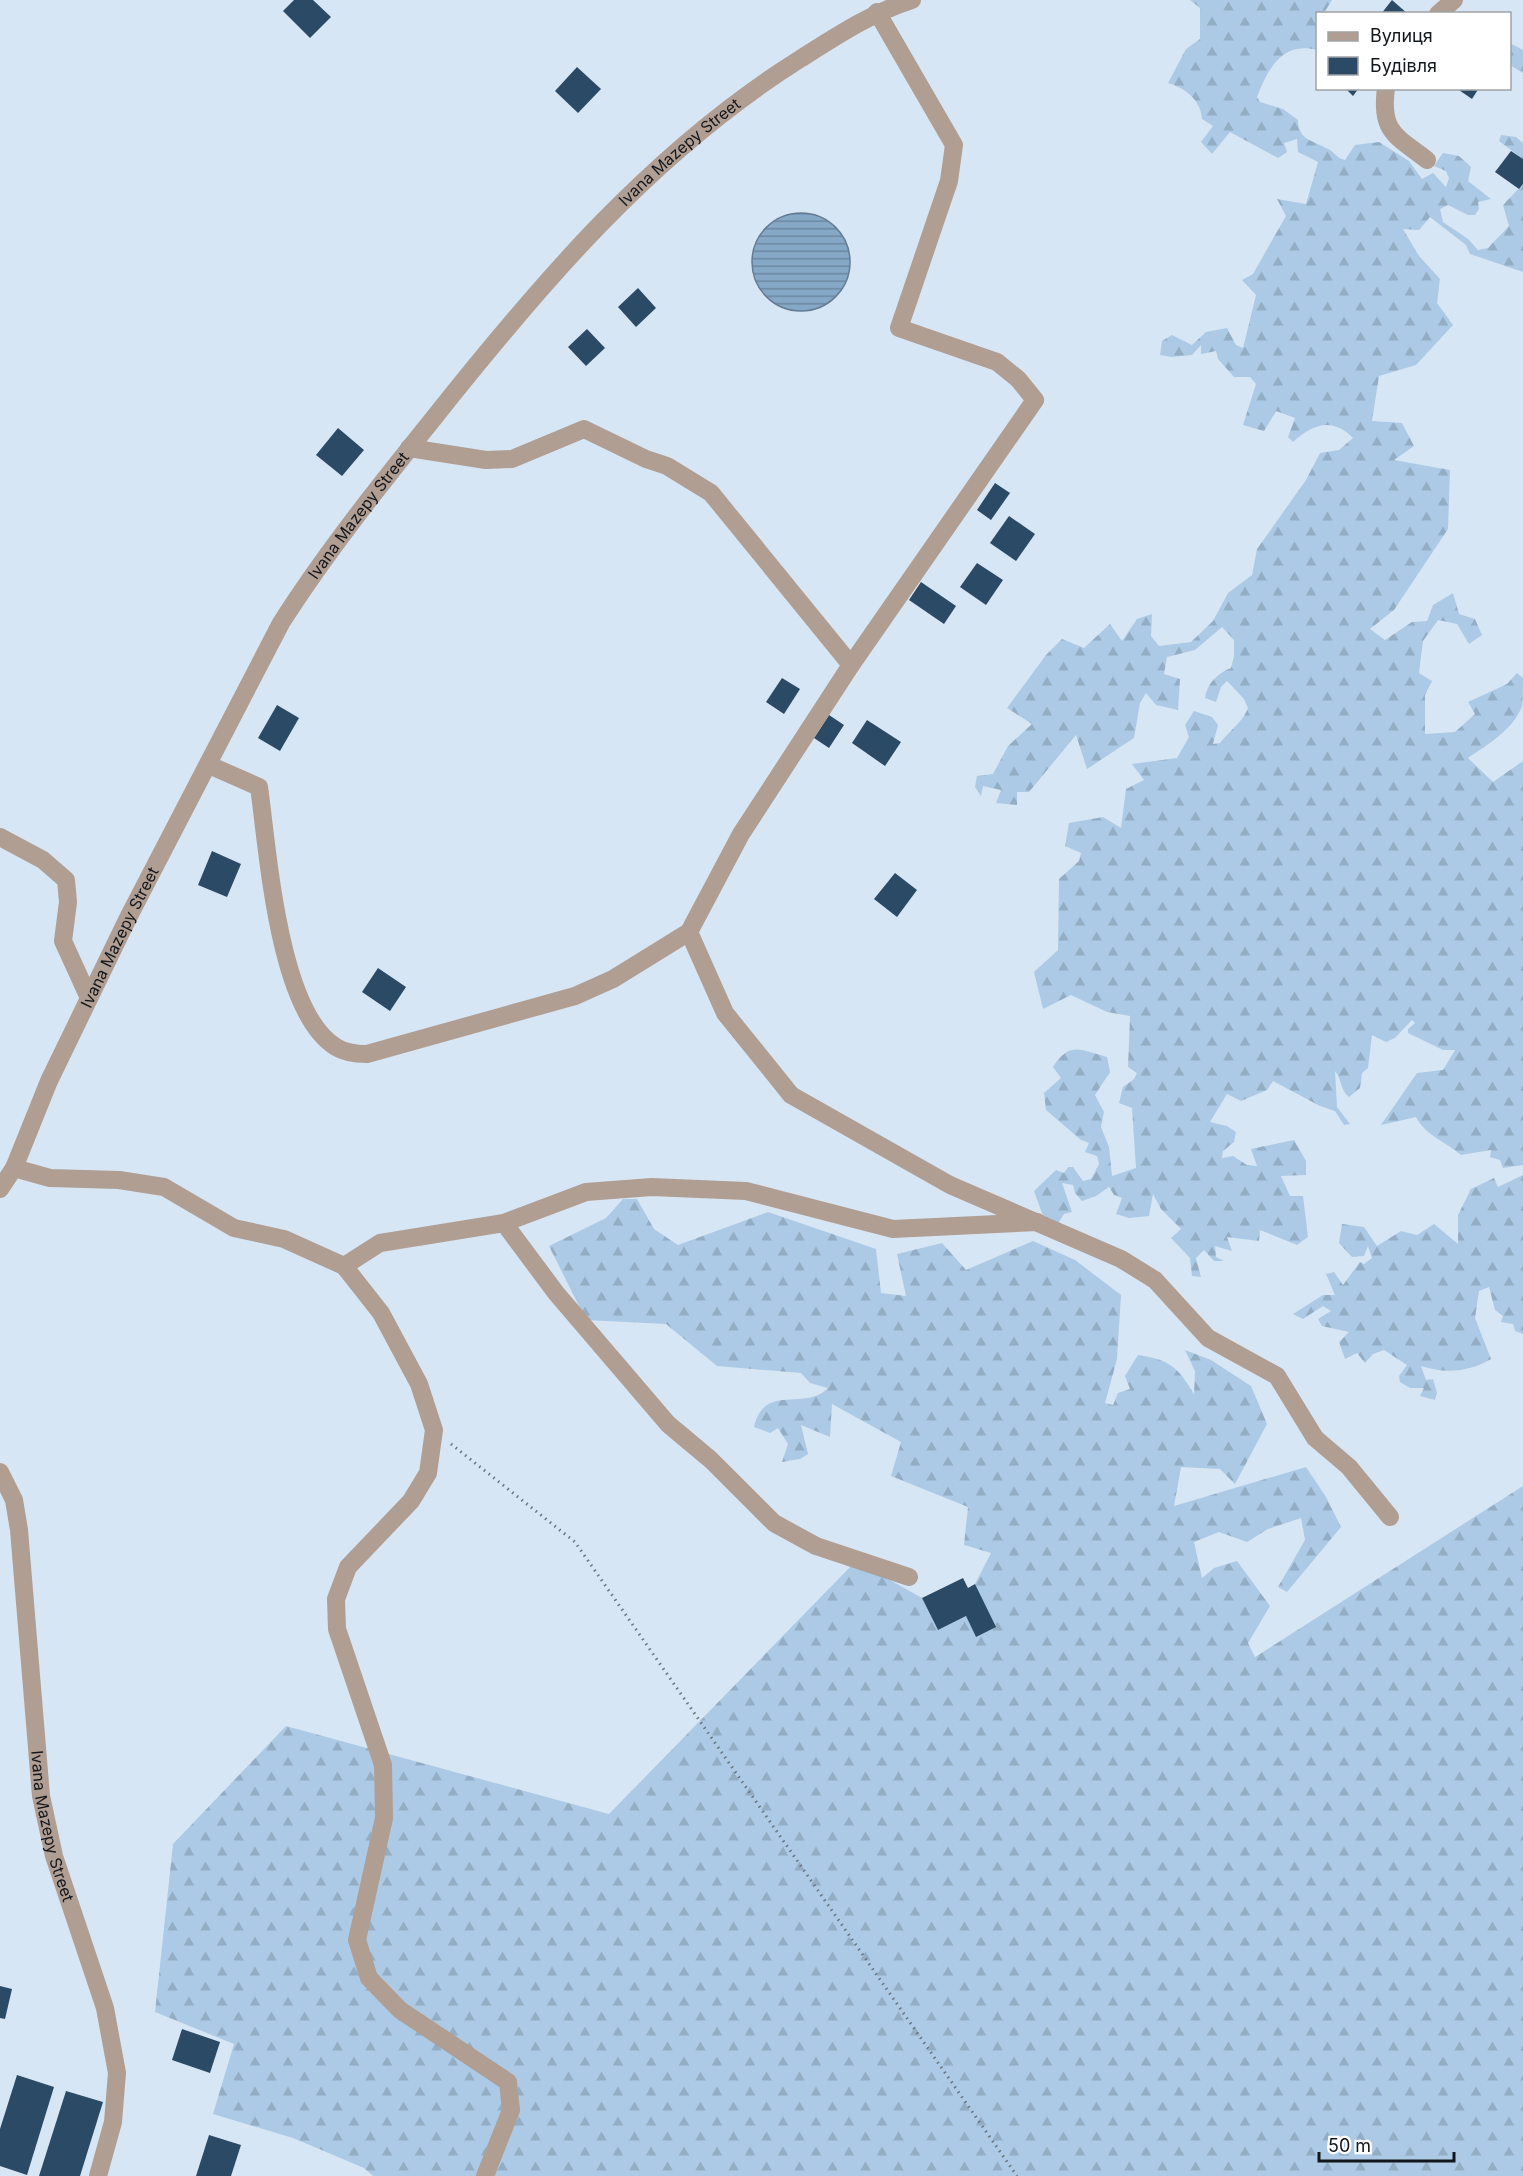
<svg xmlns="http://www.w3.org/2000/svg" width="1523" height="2176" font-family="Inter,sans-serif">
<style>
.forest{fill:url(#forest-firs)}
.water{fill:url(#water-rules);stroke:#637c94;stroke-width:1.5}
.building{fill:#2b4a65}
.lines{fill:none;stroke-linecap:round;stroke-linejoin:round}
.path{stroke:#6c767f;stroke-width:3;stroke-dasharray:1.5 4.5;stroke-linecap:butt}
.minor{stroke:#b09e93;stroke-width:18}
.labels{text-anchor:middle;stroke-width:6;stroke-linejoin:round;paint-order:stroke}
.street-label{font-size:16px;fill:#12171c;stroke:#fff}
</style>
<defs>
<pattern id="forest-firs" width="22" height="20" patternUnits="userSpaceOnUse" patternTransform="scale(1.5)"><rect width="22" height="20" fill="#accae5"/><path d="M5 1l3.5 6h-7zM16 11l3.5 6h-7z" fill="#93adc4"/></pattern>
<pattern id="water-rules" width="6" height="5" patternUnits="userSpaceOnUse" patternTransform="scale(1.5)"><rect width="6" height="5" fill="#86a8c7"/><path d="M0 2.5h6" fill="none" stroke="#6c88a1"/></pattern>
</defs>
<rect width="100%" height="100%" fill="#d7e6f4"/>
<!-- forest -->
<g class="forest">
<path d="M 1190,0 L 1332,0 L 1324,13 L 1318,14 L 1317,50 C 1282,41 1268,69 1257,97 L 1260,102 L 1283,109 L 1298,120 C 1298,139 1311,140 1326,148 C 1334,151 1336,158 1345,160 L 1355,145 L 1379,142 L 1409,161 L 1422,179 L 1433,173 L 1446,187 L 1449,178 L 1446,171 L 1434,166 L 1443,153 L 1459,156 L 1471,167 L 1468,181 L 1491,199 L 1478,202 L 1479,209 L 1475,215 L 1468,215 L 1448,205 L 1440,209 L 1443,222 L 1468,239 L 1478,250 L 1488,248 L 1509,226 L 1503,205 L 1523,184 L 1523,272 L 1470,254 L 1466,245 L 1430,217 L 1419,230 L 1403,229 L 1419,256 L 1440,279 L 1437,303 L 1453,325 L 1416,365 L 1379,376 L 1372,421 L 1402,423 L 1414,446 L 1394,460 L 1450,470 L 1448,529 L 1394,610 L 1370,629 L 1385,640 L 1412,622 L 1427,621 L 1433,605 L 1453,593 L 1459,614 L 1475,619 L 1482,635 L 1469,644 L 1457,624 L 1438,620 L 1423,641 L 1419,673 L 1432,681 L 1425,695 L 1425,734 L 1455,732 L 1475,714 L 1468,702 L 1507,684 L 1517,673 L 1523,678 C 1523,686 1523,699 1522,706 C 1514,729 1487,745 1468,758 L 1493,782 L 1523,761 L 1523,1165 L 1503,1168 L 1500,1160 L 1490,1157 L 1491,1150 L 1461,1155 C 1446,1142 1425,1135 1416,1117 L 1381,1125 L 1417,1073 L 1443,1070 L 1455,1050 L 1443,1050 L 1408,1033 L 1408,1029 L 1415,1023 L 1412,1020 L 1395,1038 L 1386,1042 L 1372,1035 L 1368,1068 L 1362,1073 L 1360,1088 L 1349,1097 C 1340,1090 1342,1079 1335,1071 L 1337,1107 L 1350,1124 L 1344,1125 L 1335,1111 L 1320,1106 L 1273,1081 L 1267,1090 L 1241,1101 L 1227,1094 L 1210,1122 L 1227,1126 L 1236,1132 L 1234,1142 L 1223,1151 L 1222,1158 L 1233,1156 L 1247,1165 L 1257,1166 L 1251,1149 L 1294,1140 L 1306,1161 L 1306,1175 L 1281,1176 L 1290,1196 L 1303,1196 L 1308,1237 L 1297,1245 L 1260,1230 L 1259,1241 L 1227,1237 L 1232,1251 L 1215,1246 L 1216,1257 L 1224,1261 L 1214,1261 L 1204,1250 L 1196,1258 L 1201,1277 L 1192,1276 L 1190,1258 L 1171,1238 L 1181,1229 L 1161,1209 L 1153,1194 L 1149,1216 L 1129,1218 L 1116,1214 L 1122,1198 L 1114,1195 L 1109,1187 L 1096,1196 L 1082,1201 L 1075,1193 L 1073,1185 L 1062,1183 L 1072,1212 L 1064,1214 L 1057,1225 L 1043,1216 L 1034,1191 L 1056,1170 L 1064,1173 L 1068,1167 L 1073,1167 L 1083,1181 L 1091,1179 L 1099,1164 L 1097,1156 L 1085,1152 L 1089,1143 L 1081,1140 L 1046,1110 L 1044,1093 L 1061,1078 L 1053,1067 C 1070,1041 1080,1050 1107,1057 L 1110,1072 L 1095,1095 L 1104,1112 L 1101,1127 L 1109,1147 L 1112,1176 L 1136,1168 L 1132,1108 L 1119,1103 L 1123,1087 L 1134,1079 L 1137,1073 L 1128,1067 L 1130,1016 L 1107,1012 L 1071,995 L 1043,1009 L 1034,972 L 1058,950 L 1059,879 L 1079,861 L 1081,853 L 1065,846 L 1069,823 L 1103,817 L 1121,828 L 1126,789 L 1144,780 L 1132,764 L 1177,758 L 1189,737 L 1185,725 L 1194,711 L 1212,717 L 1218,725 L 1213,744 L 1220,743 C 1229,731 1243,722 1248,708 L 1244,699 L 1227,681 L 1221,687 L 1216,702 L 1205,698 C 1207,683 1218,673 1231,668 L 1234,656 L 1234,640 L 1222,627 L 1195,650 L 1167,657 L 1164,674 L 1180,679 L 1178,710 L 1156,705 L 1146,693 L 1140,703 L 1134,738 L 1087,769 L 1076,735 L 1029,792 L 1017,792 L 1017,805 L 996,803 L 1001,790 L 983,786 L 981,796 L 975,787 L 977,776 L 993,774 L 1008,746 L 1032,724 L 1007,708 L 1046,655 L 1062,639 L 1084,648 L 1110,624 L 1122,641 L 1137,619 L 1152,614 L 1151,636 L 1159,646 L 1191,642 L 1213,621 L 1228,593 L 1252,575 L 1257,549 L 1306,480 L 1320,453 L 1339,450 L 1353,438 C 1332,417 1313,424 1293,442 L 1288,437 L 1295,418 L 1276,411 L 1264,431 L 1243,425 L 1256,384 L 1250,377 L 1234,377 L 1218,359 L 1216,351 L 1201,354 L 1201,345 L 1192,355 L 1171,357 L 1160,355 L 1162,341 L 1172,335 L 1192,345 L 1206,332 L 1227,328 L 1236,345 L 1243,348 L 1256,295 L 1242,280 L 1253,274 L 1286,216 L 1277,199 L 1306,204 L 1318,162 L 1298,152 L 1297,139 L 1284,143 L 1287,152 L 1278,158 L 1230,132 L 1212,154 L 1201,142 L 1213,126 L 1202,119 C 1201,100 1185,88 1168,83 L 1186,49 L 1200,39 L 1200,8 Z"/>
<polygon points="1510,43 1523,50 1523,73 1510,65"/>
<polygon points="1501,135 1516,137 1523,143 1523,159 1499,141"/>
<path d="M 1523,1175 L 1523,1334 L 1515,1331 L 1513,1324 L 1501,1322 L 1503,1316 L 1495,1310 L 1489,1287 L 1479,1291 L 1475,1318 L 1491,1359 C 1469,1372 1446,1374 1421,1366 L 1426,1380 L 1433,1379 L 1437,1393 L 1435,1400 L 1420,1396 L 1424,1388 L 1410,1388 L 1400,1382 L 1399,1376 L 1407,1365 L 1384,1350 L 1373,1354 L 1365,1363 L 1357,1353 L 1345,1359 L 1339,1342 L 1349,1332 L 1322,1326 L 1318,1319 L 1331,1311 L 1323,1306 L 1303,1319 L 1293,1314 L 1323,1295 L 1335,1295 L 1326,1274 L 1334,1272 L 1343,1285 L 1360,1262 L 1364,1264 L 1372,1258 L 1368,1246 L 1364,1256 L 1352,1257 L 1339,1243 L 1342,1224 L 1364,1227 L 1377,1246 L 1401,1231 L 1417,1235 L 1434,1224 L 1458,1244 L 1458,1215 L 1471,1189 L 1494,1178 L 1498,1187 Z"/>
<path d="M 623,1199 L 637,1199 L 654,1229 L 678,1245 L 768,1212 L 876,1249 L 881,1293 L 906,1296 L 897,1254 L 942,1243 L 966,1270 L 1033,1241 L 1075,1260 L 1121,1295 L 1117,1359 L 1105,1403 L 1113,1405 L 1118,1393 L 1130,1389 L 1125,1376 L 1138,1355 C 1170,1360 1177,1366 1194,1394 L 1195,1371 L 1185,1350 L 1211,1360 L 1251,1386 L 1267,1424 L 1235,1484 L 1220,1469 L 1181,1467 L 1174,1506 L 1306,1467 L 1326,1497 L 1341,1527 L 1287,1592 L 1278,1587 L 1305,1540 L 1301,1518 L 1268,1529 L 1247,1542 L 1219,1532 L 1194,1542 L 1202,1578 L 1214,1568 L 1237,1561 L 1270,1606 L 1248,1643 L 1255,1657 L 1523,1486 L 1523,2176 L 373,2176 L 364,2168 L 293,2138 L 213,2114 L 234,2044 L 155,2012 L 173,1844 L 286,1726 L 609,1814 L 856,1561 L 922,1598 L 938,1630 L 966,1616 L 976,1637 L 975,1584 L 991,1553 L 964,1545 L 968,1507 L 891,1476 L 901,1442 L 832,1404 L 830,1437 L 801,1425 L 808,1454 L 800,1459 L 782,1462 L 788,1444 L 778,1428 L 770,1433 L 754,1427 C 764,1382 806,1412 828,1388 L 810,1383 L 801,1373 L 717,1366 L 666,1324 L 586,1320 L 549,1246 L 606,1218 Z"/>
</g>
<!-- water -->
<circle class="water" cx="801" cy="262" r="49"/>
<!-- building -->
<g class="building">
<polygon points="294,0 313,0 331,17 310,38 283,11"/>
<polygon points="1392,0 1408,14 1381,14"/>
<polygon points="577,67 601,89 578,113 555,91"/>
<polygon points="1345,88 1359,88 1353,96"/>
<polygon points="1456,88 1479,88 1472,99"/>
<polygon points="1511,151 1523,159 1523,184 1519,189 1495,172"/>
<polygon points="638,288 656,308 636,327 618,307"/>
<polygon points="587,329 605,348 586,366 568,347"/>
<polygon points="338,428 364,450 342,476 316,455"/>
<polygon points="995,483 1010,493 991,520 977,510"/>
<polygon points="1009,516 1035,534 1016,561 990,543"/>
<polygon points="977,563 1003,580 986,605 960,587"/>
<polygon points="921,582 956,606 944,624 909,600"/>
<polygon points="782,678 800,689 784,714 766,702"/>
<polygon points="277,705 299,718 280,751 258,738"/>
<polygon points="829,715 844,725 829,748 814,738"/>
<polygon points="867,720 901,742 885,766 852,743"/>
<polygon points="212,851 241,864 227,897 198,885"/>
<polygon points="895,873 917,890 897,917 874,899"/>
<polygon points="378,968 406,987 390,1011 362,992"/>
<polygon points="963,1578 968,1588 975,1584 996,1627 976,1637 966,1616 938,1630 922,1598"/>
<polygon points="0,1986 12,1989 5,2019 0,2018"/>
<polygon points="182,2029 220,2042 210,2073 172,2060"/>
<polygon points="17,2075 54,2087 27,2175 0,2166 0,2129"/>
<polygon points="66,2091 103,2102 80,2176 39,2176"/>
<polygon points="209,2135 241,2145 231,2176 196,2176"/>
</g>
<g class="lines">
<!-- path -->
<polyline class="path" points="451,1444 575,1542 1017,2176"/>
<!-- minor -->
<g class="minor">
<polyline points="1438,14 1454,0"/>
<path d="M 1386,88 C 1380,132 1396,136 1427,160"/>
<polyline points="409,448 486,460 512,459 584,429 646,459 667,466 711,493 851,665 1035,400 1018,379 997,362 899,328 949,181 954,145 877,12"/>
<path d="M 209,765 L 259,787 C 268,850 278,1012 336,1047 C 345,1053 356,1054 367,1054 L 575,996 L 613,979 L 689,932 L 741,834 L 851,665"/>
<polyline points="0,837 43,860 66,880 68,902 63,941 89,998"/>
<polyline points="689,932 725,1013 791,1095 950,1185 1121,1259 1155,1280 1208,1338 1277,1376 1315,1438 1349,1467 1390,1517"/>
<polyline points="14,1168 50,1178 119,1180 164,1187 234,1228 284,1239 344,1266 380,1243 504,1223 586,1192 652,1187 746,1191 893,1229 1037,1222"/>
<path id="s1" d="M 0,1189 L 14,1168 L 49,1081 L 128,918 L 281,623 C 327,551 380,485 433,419 C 541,283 652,152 800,59 C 838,35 869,14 912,0"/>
<polyline points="504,1223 556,1293 668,1424 711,1460 774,1523 816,1546 909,1577"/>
<polyline points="344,1266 381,1313 419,1384 434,1430 428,1473 411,1501 348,1567 336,1599 337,1629 383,1765 384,1818 357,1940 369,1978 400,2010 508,2082 511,2110 485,2176"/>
<path id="s2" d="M 0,1472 L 14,1500 L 19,1530 L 41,1796 L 54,1856 L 105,2008 L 117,2073 L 113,2122 L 98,2176"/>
</g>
</g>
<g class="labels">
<!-- street labels -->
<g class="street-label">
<text dy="6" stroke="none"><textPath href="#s1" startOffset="1251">Ivana Mazepy Street</textPath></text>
<text dy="6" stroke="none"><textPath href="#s1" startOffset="765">Ivana Mazepy Street</textPath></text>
<text dy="6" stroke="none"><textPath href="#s1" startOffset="279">Ivana Mazepy Street</textPath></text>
<text dy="6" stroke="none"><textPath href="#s2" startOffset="360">Ivana Mazepy Street</textPath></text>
</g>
</g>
<!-- legend -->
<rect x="1316" y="12" width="195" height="78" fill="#ffffff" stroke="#a0a2a4" stroke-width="1.5"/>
<rect x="1328" y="32" width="30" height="9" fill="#b09e93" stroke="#a0a2a4" stroke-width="1.5"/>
<text x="1370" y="42" font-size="18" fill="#12171c">Вулиця</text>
<rect x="1328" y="57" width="30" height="18" fill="#2b4a65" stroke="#a0a2a4" stroke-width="1.5"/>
<text x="1370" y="72" font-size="18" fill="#12171c">Будівля</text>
<!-- scale -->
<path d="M1319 2152v9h135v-9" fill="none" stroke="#12171c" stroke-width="3"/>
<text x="1328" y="2152" font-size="18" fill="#12171c" stroke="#ffffff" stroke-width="4.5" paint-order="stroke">50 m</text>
</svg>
